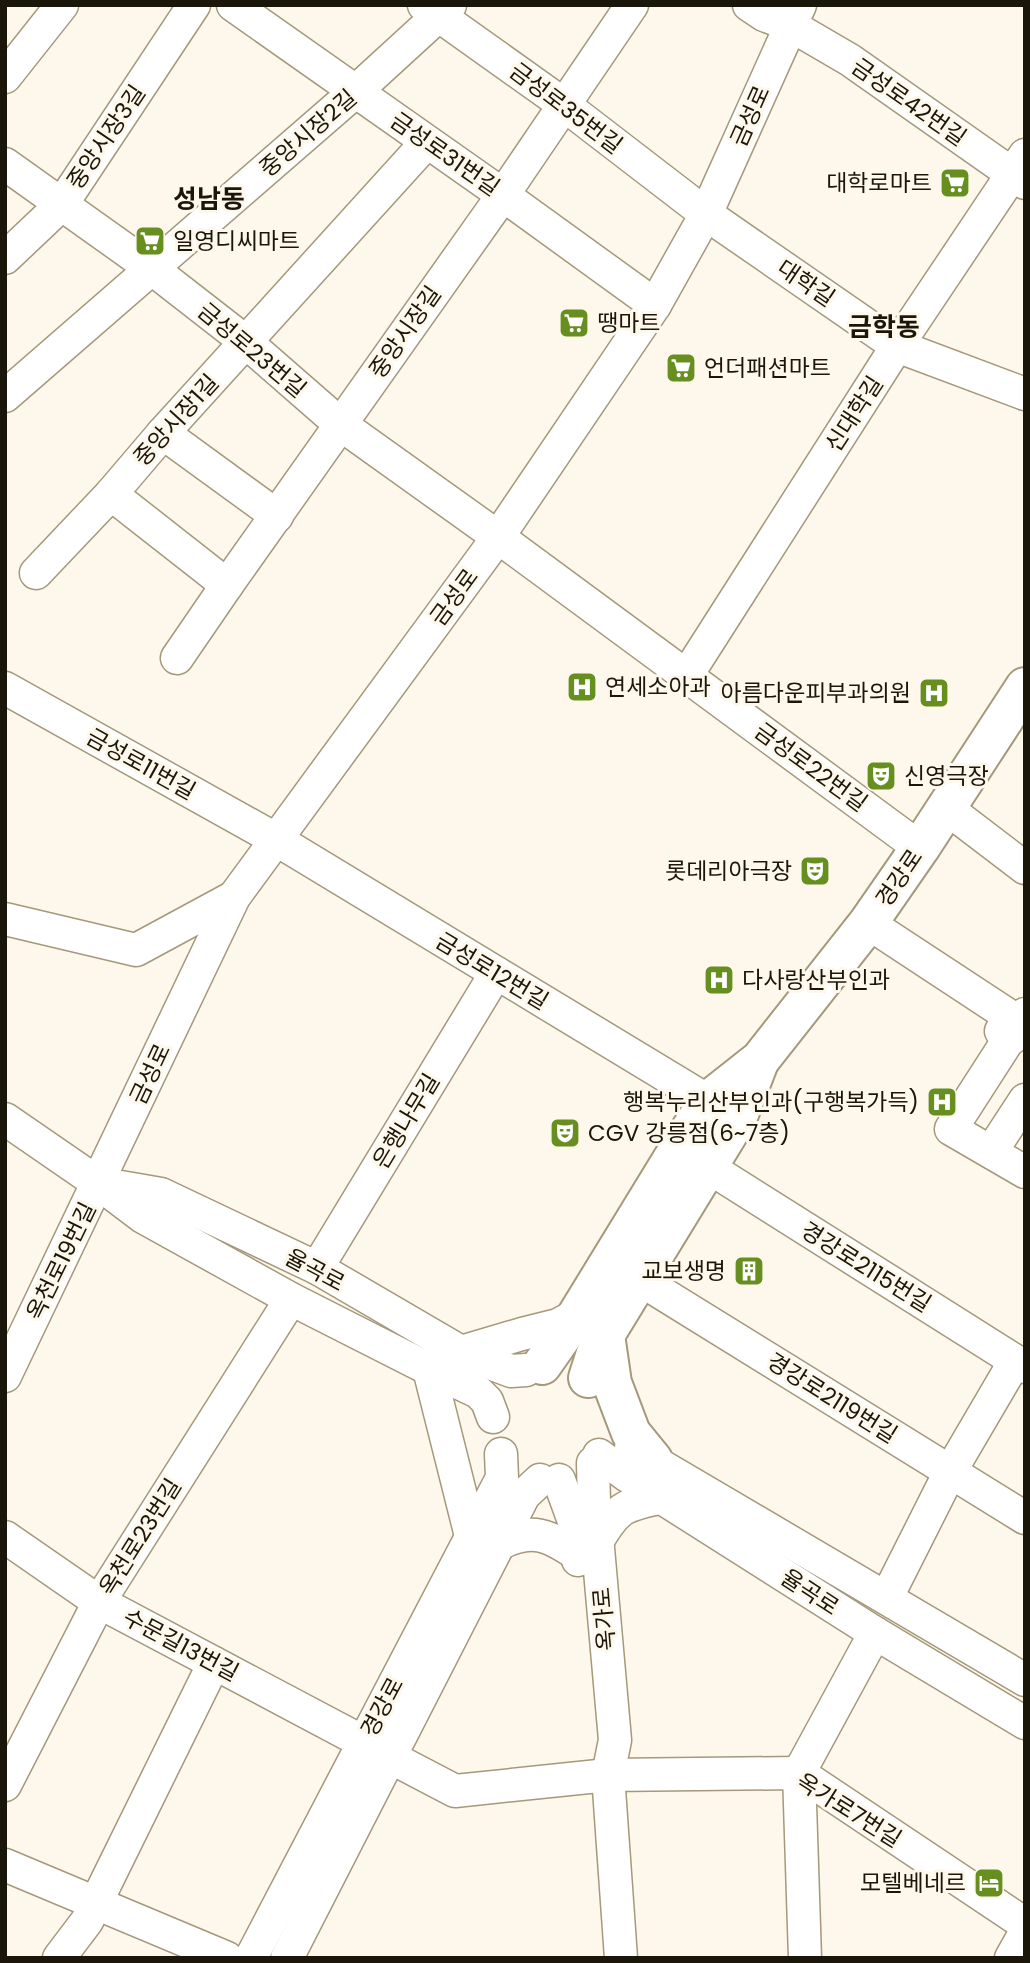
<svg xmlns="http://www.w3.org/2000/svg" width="1030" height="1963" font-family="Poppins,'Noto Sans KR',sans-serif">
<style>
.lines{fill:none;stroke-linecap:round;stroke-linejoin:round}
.minor-casing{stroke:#a5987b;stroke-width:35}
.major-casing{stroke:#a5987b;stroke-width:42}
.minor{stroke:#fff;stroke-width:32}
.major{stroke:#fff;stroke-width:38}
.labels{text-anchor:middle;stroke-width:6;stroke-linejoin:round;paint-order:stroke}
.street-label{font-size:23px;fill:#1b160a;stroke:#fdf8eb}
.poi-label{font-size:23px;fill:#1b160a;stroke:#fdf8eb;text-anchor:start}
.quarter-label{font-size:26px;font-weight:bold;fill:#1b160a;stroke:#fdf8eb}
</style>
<rect width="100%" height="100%" fill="#fdf8eb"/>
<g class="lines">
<!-- minor casing -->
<g class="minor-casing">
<g id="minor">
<polyline points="233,5 503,195 655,305"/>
<polyline points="424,5 563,104 706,214 897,346 1025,394"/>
<polyline points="749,5 764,15 790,25 850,60 1025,183"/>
<polyline points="5,77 62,5"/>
<polyline points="5,164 151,268 246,342 340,424 498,537 920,848"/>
<polyline points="5,258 62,204 194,5"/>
<polyline points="5,396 356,91 450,5"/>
<polyline points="163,433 277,516"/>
<polyline points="111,494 227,585"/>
<polyline points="36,573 111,494 163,433 427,142"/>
<polyline points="177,658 227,585 503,195 632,5"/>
<polyline points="687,675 897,346 1025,155"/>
<polyline points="5,688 277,840 708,1101"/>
<polyline points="945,807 1025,868"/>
<polyline points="5,919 136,950 234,897"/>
<polyline points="868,923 1011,1017 1001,1031 1012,1038"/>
<polyline points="1025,1014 951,1129 1025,1172"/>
<polyline points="5,1119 98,1183 143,1217 291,1299 429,1369 478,1392 487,1401 493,1417"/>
<polyline points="991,1152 1025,1100"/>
<polyline points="708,1167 1025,1367"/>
<polyline points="103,1184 161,1194 317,1268 461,1352 511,1371 526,1370"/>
<polyline points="317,1268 496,973"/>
<polyline points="639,1279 1025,1518"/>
<polyline points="461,1352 522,1334 558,1325 577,1315"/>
<polyline points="429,1369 471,1536"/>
<polyline points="5,1376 234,897 498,537 655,305 706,214 800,5"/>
<polyline points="631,1448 1025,1680"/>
<polyline points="599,1455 626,1475 875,1633 1025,1723"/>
<polyline points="593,1463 594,1503 615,1740 608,1775 621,1958"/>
<polyline points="559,1480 575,1524 578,1560"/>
<polyline points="5,1537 99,1602 363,1742"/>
<path d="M 597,1542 C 617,1507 624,1505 663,1497"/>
<path d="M 499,1544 C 532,1527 549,1535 578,1555"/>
<polyline points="887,1597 950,1472 1015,1361"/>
<polyline points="390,1757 455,1791 608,1775 799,1773 1025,1924"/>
<polyline points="5,1785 99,1602 291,1299"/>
<polyline points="5,1865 227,1958"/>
<polyline points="59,1958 87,1921 214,1663"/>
<polyline points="251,1958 502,1478 501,1454"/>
<polyline points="287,1958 524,1495 540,1480"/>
<polyline points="805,1958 799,1773 875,1633"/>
<polyline points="1011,1958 1025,1933"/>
</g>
</g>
<!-- major casing -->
<g class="major-casing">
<g id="major">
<polyline points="605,1335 612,1383 631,1433 653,1460"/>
<polyline points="542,1365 577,1315 708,1101 760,1060 868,923 920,848 1025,687"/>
<polyline points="588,1378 595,1356 605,1335 737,1119 759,1062"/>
</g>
</g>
<!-- minor -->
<use href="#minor" class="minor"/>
<!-- major -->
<use href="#major" class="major"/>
</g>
<!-- icons -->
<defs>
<g id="supermarket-square" transform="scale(1.575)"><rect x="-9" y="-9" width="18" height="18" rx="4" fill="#668f1f" stroke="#fdf8eb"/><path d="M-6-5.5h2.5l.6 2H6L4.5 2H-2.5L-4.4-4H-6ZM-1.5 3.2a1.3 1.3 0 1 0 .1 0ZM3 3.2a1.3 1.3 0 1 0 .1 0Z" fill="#fff"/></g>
<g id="hospital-square" transform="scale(1.575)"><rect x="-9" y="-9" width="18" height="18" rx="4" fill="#668f1f" stroke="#fdf8eb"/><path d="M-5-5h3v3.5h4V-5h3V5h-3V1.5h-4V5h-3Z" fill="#fff"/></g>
<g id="theatre-square" transform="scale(1.575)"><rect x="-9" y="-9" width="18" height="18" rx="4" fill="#668f1f" stroke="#fdf8eb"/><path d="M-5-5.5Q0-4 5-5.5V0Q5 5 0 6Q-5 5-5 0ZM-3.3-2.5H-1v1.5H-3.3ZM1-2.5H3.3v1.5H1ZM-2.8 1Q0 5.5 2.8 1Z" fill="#fff"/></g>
<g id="building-square" transform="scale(1.575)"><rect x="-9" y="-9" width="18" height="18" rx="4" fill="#668f1f" stroke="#fdf8eb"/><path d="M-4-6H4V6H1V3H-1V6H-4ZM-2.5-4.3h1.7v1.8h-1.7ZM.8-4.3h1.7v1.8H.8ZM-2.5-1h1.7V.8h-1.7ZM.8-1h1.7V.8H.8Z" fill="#fff"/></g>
<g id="hotel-square" transform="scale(1.575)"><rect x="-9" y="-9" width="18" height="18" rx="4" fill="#668f1f" stroke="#fdf8eb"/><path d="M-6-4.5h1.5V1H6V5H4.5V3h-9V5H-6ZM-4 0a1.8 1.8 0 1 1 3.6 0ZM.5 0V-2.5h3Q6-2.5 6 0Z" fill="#fff"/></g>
</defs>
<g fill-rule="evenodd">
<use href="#supermarket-square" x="955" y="183"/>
<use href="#supermarket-square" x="150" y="241"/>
<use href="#supermarket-square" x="574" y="323"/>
<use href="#supermarket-square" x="681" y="368"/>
<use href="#hospital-square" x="582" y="687"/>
<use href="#hospital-square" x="934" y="693"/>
<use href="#theatre-square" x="881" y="776"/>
<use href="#theatre-square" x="815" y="871"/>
<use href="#hospital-square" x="719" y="980"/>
<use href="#hospital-square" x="942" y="1102"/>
<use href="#theatre-square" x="565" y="1133"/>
<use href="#building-square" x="749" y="1271"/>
<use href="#hotel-square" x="989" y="1883"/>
</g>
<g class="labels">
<!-- street labels -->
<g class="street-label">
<text transform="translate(909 102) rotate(35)" y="8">금성로42번길</text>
<text transform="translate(566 108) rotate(37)" y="8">금성로35번길</text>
<text transform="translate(750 116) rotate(-66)" y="8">금성로</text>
<text transform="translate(308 133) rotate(-41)" y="8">중앙시장2길</text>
<text transform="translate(106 137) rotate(-56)" y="8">중앙시장3길</text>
<text transform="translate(445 154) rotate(35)" y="8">금성로31번길</text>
<text transform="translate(806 283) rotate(34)" y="8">대학길</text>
<text transform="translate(405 332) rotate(-55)" y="8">중앙시장길</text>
<text transform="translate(252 350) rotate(40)" y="8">금성로23번길</text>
<text transform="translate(854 414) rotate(-57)" y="8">신대학길</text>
<text transform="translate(176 420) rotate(-48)" y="8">중앙시장1길</text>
<text transform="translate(454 597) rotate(-54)" y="8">금성로</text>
<text transform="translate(141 764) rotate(29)" y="8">금성로11번길</text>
<text transform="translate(811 767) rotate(36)" y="8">금성로22번길</text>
<text transform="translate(899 878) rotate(-56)" y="8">경강로</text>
<text transform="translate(492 971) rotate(31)" y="8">금성로12번길</text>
<text transform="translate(150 1074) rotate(-65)" y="8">금성로</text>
<text transform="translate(406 1121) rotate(-59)" y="8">은행나무길</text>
<text transform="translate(61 1261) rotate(-64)" y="8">옥천로19번길</text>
<text transform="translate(866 1267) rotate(32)" y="8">경강로2115번길</text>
<text transform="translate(315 1270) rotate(28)" y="8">율곡로</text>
<text transform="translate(832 1398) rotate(32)" y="8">경강로2119번길</text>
<text transform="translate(140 1537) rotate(-58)" y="8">옥천로23번길</text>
<text transform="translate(810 1592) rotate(33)" y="8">율곡로</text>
<text transform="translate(604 1619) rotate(-95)" y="8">옥가로</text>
<text transform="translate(181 1645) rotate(28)" y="8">수문길13번길</text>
<text transform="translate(382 1707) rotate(-62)" y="8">경강로</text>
<text transform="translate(849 1810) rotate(32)" y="8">옥가로7번길</text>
</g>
<!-- poi labels -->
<g class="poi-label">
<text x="932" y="191" text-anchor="end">대학로마트</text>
<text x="173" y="249">일영디씨마트</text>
<text x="597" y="331">땡마트</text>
<text x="704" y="376">언더패션마트</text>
<text x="605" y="695">연세소아과</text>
<text x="911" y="701" text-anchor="end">아름다운피부과의원</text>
<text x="904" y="784">신영극장</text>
<text x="792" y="879" text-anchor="end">롯데리아극장</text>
<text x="742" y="988">다사랑산부인과</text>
<text x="919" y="1110" text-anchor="end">행복누리산부인과(구행복가득)</text>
<text x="588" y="1141">CGV 강릉점(6~7층)</text>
<text x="726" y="1279" text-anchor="end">교보생명</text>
<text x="966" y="1891" text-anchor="end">모텔베네르</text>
</g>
<!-- quarter labels -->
<g class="quarter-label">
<text x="209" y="208">성남동</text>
<text x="884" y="336">금학동</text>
</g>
</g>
<!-- border -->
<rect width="1030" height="1963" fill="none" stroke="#1b160a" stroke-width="14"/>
</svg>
